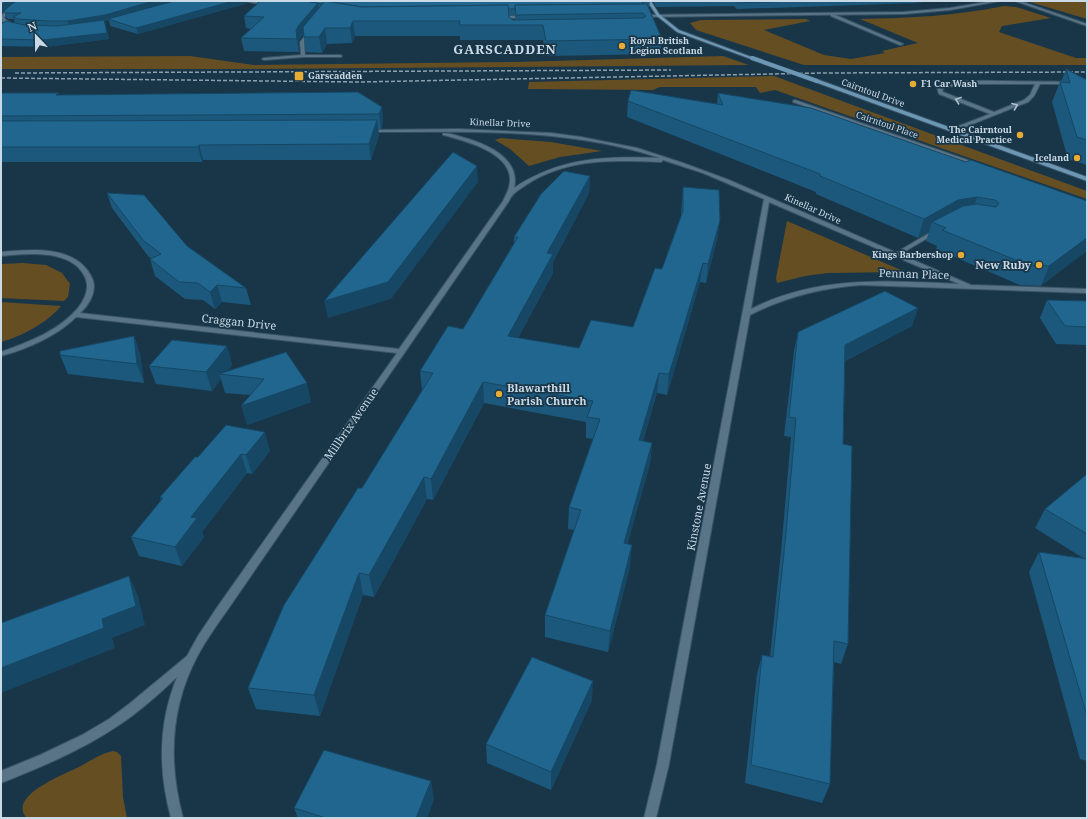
<svg xmlns="http://www.w3.org/2000/svg" width="1088" height="819" font-family="'Noto Serif',serif">
<style>
.green{fill:#654e22}
.lines{fill:none;stroke-linecap:round;stroke-linejoin:round}
.lane-casing{stroke:#395365;stroke-width:2}
.street-casing{stroke:#395365;stroke-width:2}
.secondary-casing{stroke:#395365;stroke-width:2}
.lane{fill:#597486;fill-rule:evenodd}
.street{fill:#597486;fill-rule:evenodd}
.secondary{fill:#6d98b5;fill-rule:evenodd}
.rail{stroke:#8ca1af;stroke-width:1.5;stroke-dasharray:4 2;stroke-linecap:butt}
.secondary-bridge-casing{stroke:#395365;stroke-width:5;stroke-linecap:butt}
.secondary-bridge{stroke:#6d98b5;stroke-width:4}
.wall{fill:#1c587b;fill-rule:evenodd}
.shaded-wall{fill:#164764}
.building{fill:#20668f;stroke:#164764}
.oneway{stroke:#adc0cd}
.poi-dot{fill:#e6ac36;stroke:#193649;stroke-width:1.5}
.labels{text-anchor:middle;stroke-width:3.5;stroke-linejoin:round;paint-order:stroke}
.far-poi-label{font-size:9px;font-weight:bold;fill:#c9d9e5;stroke:#193649;text-anchor:start}
.far-street-label{font-size:9px;fill:#c9d9e5;stroke:#193649}
.poi-label{font-size:11px;font-weight:bold;fill:#c9d9e5;stroke:#193649;text-anchor:end}
.street-label{font-size:11px;fill:#c9d9e5;stroke:#193649}
.far-district-label{font-size:13px;font-weight:bold;letter-spacing:1px;fill:#c9d9e5;stroke:#193649}
</style>
<rect width="100%" height="100%" fill="#193649"/>
<!-- green -->
<g class="green">
<polygon points="1030,1 1087,1 1087,19 1030,2"/>
<path d="M 1004,6 L 1016,7 L 1051,18 L 1002,26 L 999,32 L 1076,58 L 1087,58 L 1087,65 L 804,65 L 696,30 L 690,23 L 701,20 L 806,19 L 810,21 L 764,30 L 824,55 L 851,59 L 885,53 L 882,51 L 918,43 L 860,19 C 911,18 954,16 1004,6 Z"/>
<polygon points="190,56 254,65 517,62 723,56 749,65 251,69 1,69 1,57"/>
<polygon points="774,76 1087,191 1087,199 775,90 760,93 756,87 660,87 653,90 528,89 529,82"/>
<polygon points="500,138 551,142 602,151 560,157 529,166 510,149 495,140"/>
<polygon points="787,221 901,270 903,272 828,273 805,276 777,283 776,278"/>
<polygon points="23,263 46,265 62,273 70,284 68,297 64,301 1,298 1,264"/>
<path d="M 1,302 L 61,306 C 47,323 22,336 1,342 Z"/>
<path d="M 113,751 L 117,752 L 121,756 L 123,797 L 127,818 L 27,818 C 6,797 64,774 77,768 C 89,762 99,754 113,751 Z"/>
</g>
<g class="lines">
<!-- lane casing -->
<g class="lane-casing">
<g id="lane">
<polygon points="1015,1 1020,1 1087,24 1087,26"/>
<polygon points="831,14 833,14 903,44 900,45 831,16"/>
<path d="M 1002,81 L 1087,82 L 1087,84 L 1040,84 L 1034,96 L 1028,102 L 955,131 L 951,131 L 951,129 L 990,114 L 939,94 L 937,88 C 956,79 981,81 1002,81 ZM 970,84 L 1035,84 L 1030,95 L 1024,100 L 994,112 L 943,92 L 942,90 L 946,87 Z"/>
<polygon points="936,229 939,231 938,232 897,256 895,257 892,255"/>
</g>
</g>
<!-- street casing -->
<g class="street-casing">
<g id="street">
<polygon points="24,1 29,1 14,7 4,17 6,20 15,25 15,27 3,22 1,16 12,5"/>
<polygon points="244,1 252,1 271,5 269,6"/>
<polygon points="992,1 1000,1 950,10 904,14 641,17 639,16 641,15 904,12 950,8"/>
<polygon points="499,16 526,16 528,17 526,18 498,18"/>
<polygon points="310,29 313,30 304,42 305,55 340,55 342,56 341,57 303,57 264,60 262,59 264,58 301,55 300,42"/>
<polygon points="795,100 979,164 980,165 975,166 793,102 793,101"/>
<path d="M 459,129 L 551,133 L 581,137 L 637,148 L 683,163 L 729,180 L 971,285 L 1087,289 L 1087,293 L 861,285 C 821,288 785,297 750,315 L 669,764 L 656,818 L 644,818 L 657,764 L 764,199 L 703,173 L 663,160 L 661,162 C 615,160 566,158 526,185 C 519,190 512,193 509,201 L 226,612 C 216,626 206,640 198,655 C 170,707 168,762 183,818 L 171,818 C 158,770 158,724 177,677 C 158,695 138,713 116,727 C 80,751 41,767 1,783 L 1,771 L 40,755 L 82,735 L 109,719 L 129,704 L 187,656 L 198,636 L 218,606 L 397,353 L 76,317 C 57,336 27,349 1,356 L 1,352 C 28,342 59,331 78,308 C 85,299 90,288 85,277 C 72,249 27,253 1,256 L 1,252 C 31,249 77,245 92,278 C 98,290 89,305 80,313 L 399,349 L 503,201 C 505,196 508,192 509,187 C 518,154 466,141 443,135 L 443,133 C 450,133 458,136 465,138 C 487,144 521,159 514,188 C 560,157 607,156 660,158 C 566,127 465,132 368,132 L 366,131 L 368,130 ZM 769,202 L 959,284 C 887,281 818,275 751,309 Z"/>
</g>
</g>
<!-- secondary casing -->
<g class="secondary-casing">
<g id="secondary">
<polygon points="647,1 651,1 659,14 679,30 754,58 751,59 677,32 657,16"/>
<polygon points="815,80 819,80 1087,177 1087,181 815,82"/>
</g>
</g>
<!-- lane -->
<use href="#lane" class="lane"/>
<!-- street -->
<use href="#street" class="street"/>
<!-- secondary -->
<use href="#secondary" class="secondary"/>
<!-- rail -->
<g class="rail">
<polyline points="15,73 671,70"/>
<polyline points="1,78 359,82 822,73 1087,72"/>
</g>
<!-- secondary-bridge casing -->
<g class="secondary-bridge-casing">
<polyline id="secondary-bridge" points="752,58 817,81"/>
</g>
<!-- secondary-bridge -->
<use href="#secondary-bridge" class="secondary-bridge"/>
</g>
<!-- wall -->
<g class="wall">
<polygon points="1,1 247,1 248,3 138,34 110,26 109,20 105,21 109,39 45,47 1,46 1,24 15,23 14,19 8,19 6,17 4,11 8,7 1,14"/>
<path d="M 260,1 L 650,1 L 649,7 L 648,7 L 662,39 L 660,54 L 546,56 L 543,40 L 460,40 L 460,36 L 355,36 L 352,43 L 327,44 L 322,53 L 306,52 L 303,34 L 301,37 L 298,42 L 299,52 L 244,51 L 241,38 L 251,29 L 246,28 L 244,16 ZM 509,15 L 515,15 L 515,20 L 513,20 L 509,17 Z"/>
<polygon points="653,1 930,1 917,3 737,9 734,6 656,7"/>
<polygon points="1066,69 1087,80 1087,165 1068,159 1052,102 1060,82 1061,82"/>
<polygon points="1,93 382,107 383,122 381,129 378,129 379,135 371,160 203,160 202,162 1,162"/>
<polygon points="718,93 966,162 1087,201 1041,286 1020,285 936,249 937,246 926,241 929,232 918,238 816,194 816,192 627,117 628,101 717,104"/>
<polygon points="590,176 589,193 553,262 553,273 518,338 579,348 633,327 662,269 681,215 683,187 720,220 717,239 706,283 700,282 667,395 657,393 643,441 652,443 650,464 627,544 630,567 608,652 545,637 545,615 574,530 568,529 569,507 593,439 586,438 586,422 484,403 433,500 427,499 374,597 363,595 320,716 256,709 248,688 362,488 422,391 420,371 463,329 514,243 514,237"/>
<polygon points="107,193 187,246 246,288 251,305 222,302 215,309 203,300 185,299 155,276 150,259 151,258 148,256 112,208"/>
<polygon points="1047,300 1087,301 1087,345 1056,344 1040,318"/>
<polygon points="918,308 912,326 845,361 843,444 848,644 841,664 834,662 830,784 822,803 745,783 757,674 762,655 770,657 781,552 791,437 784,436 794,351 798,332"/>
<polygon points="134,336 140,354 144,383 68,374 60,355"/>
<polygon points="227,346 232,365 227,371 286,352 311,402 247,425 250,395 225,393 221,379 212,391 156,384 149,366"/>
<polygon points="270,451 252,474 247,473 202,532 204,537 182,566 139,556 131,537 161,500 160,497 198,457"/>
<polygon points="1087,474 1087,558 1086,559 1087,559 1087,761 1080,759 1029,572 1039,552 1083,558 1035,528 1045,509"/>
<polygon points="592,700 551,790 487,763 486,744"/>
<polygon points="434,799 427,818 298,818 294,808"/>
</g>
<!-- shaded-wall -->
<g class="shaded-wall">
<polygon points="6,1 19,1 13,4 5,10 1,14 1,5"/>
<polygon points="153,1 176,1 108,19 109,20 105,21 109,39 45,47 43,40 70,27 67,21"/>
<polygon points="233,1 247,1 248,3 138,34 136,28"/>
<polygon points="918,1 930,1 917,3"/>
<polygon points="318,3 320,15 301,37 298,42 299,52 297,39 296,30 299,25"/>
<polygon points="353,21 355,36 352,43 350,28"/>
<polygon points="325,28 327,44 322,53 319,37"/>
<polygon points="382,107 383,122 381,129 379,114"/>
<polygon points="377,120 379,135 371,160 369,144"/>
<polygon points="199,145 203,160 202,162 198,147"/>
<polygon points="477,166 478,182 391,299 328,318 324,301"/>
<polygon points="590,176 589,193 553,262 553,273 508,356 508,336 547,253"/>
<polygon points="977,197 971,216 932,222 929,232 918,238 924,219 958,200"/>
<polygon points="720,220 717,239 706,283 708,264"/>
<polygon points="1087,238 1087,251 1041,286 1049,266"/>
<polygon points="703,263 700,282 667,395 669,374"/>
<polygon points="217,285 222,302 215,309 210,292"/>
<polygon points="918,308 912,326 840,363 845,345"/>
<polygon points="134,336 140,354 144,383 137,364"/>
<polygon points="227,346 232,365 225,375 219,374 221,379 212,391 206,372"/>
<polygon points="659,373 657,393 637,461 639,440"/>
<polygon points="483,382 484,403 433,500 431,479"/>
<polygon points="307,383 311,402 247,425 241,406"/>
<polygon points="265,432 270,451 252,474 246,455"/>
<polygon points="652,443 650,464 622,565 624,543"/>
<polygon points="241,454 247,473 202,532 204,537 182,566 175,547 191,517"/>
<polygon points="424,477 427,499 374,597 369,575"/>
<polygon points="632,545 630,567 608,652 610,631"/>
<polygon points="359,573 363,595 320,716 314,695"/>
<polygon points="129,576 138,596 145,625 112,638 115,648 1,693 1,668"/>
<polygon points="593,681 592,700 551,790 551,772"/>
<polygon points="431,781 434,799 427,818 416,818"/>
</g>
<!-- building -->
<g class="building">
<polygon points="1,1 6,1 1,5"/>
<polygon points="17,1 153,1 105,15 67,21 48,21 18,19 13,17 21,13 5,13 4,11 13,3"/>
<polygon points="174,1 233,1 136,28 108,19"/>
<polygon points="260,1 305,1 318,3 299,25 296,30 297,39 241,38 264,17 244,16"/>
<polygon points="305,1 650,1 642,1 643,4 515,5 515,9 508,9 508,5 362,7 325,1 323,4"/>
<polygon points="325,1 362,7 508,5 509,17 513,20 643,18 646,16 643,13 516,15 515,5 647,4 662,39 546,41 543,25 459,25 460,21 353,21 350,28 325,28 319,37 304,37 303,27"/>
<polygon points="736,1 799,1 737,3"/>
<polygon points="104,20 107,33 43,40 1,39 1,24 6,21 24,25 57,26"/>
<polygon points="1066,69 1087,80 1087,140 1077,137 1060,82 1070,83"/>
<polygon points="631,90 723,105 718,93 811,108 966,162 971,160 1087,201 1087,238 1049,266 1028,265 942,230 946,228 932,222 963,206 977,204 996,207 999,203 995,200 977,197 958,200 924,219 820,176 820,174 628,101"/>
<polygon points="358,92 382,107 379,114 1,116 1,93 59,93 56,95"/>
<polygon points="377,120 369,144 199,145 198,147 1,147 1,121"/>
<polygon points="453,152 477,166 388,282 324,301"/>
<polygon points="564,171 590,176 547,253 553,254 508,336 579,348 591,320 633,327 655,268 662,269 683,211 683,187 719,190 720,220 708,264 703,263 669,374 659,373 639,440 652,443 624,543 632,545 610,631 545,615 581,510 569,507 600,419 587,417 593,401 483,382 431,479 424,477 369,575 359,573 314,695 248,688 284,605 358,488 362,488 433,373 420,371 448,326 463,329 518,237 514,237 541,194"/>
<polygon points="107,193 144,195 187,246 246,288 217,285 210,292 198,283 179,282 150,259 161,254 143,240"/>
<polygon points="885,291 918,308 845,345 843,444 852,446 848,644 834,641 830,784 751,765 762,655 773,657 786,533 796,418 789,417 794,368 798,332"/>
<polygon points="1047,300 1087,301 1087,327 1065,326"/>
<polygon points="134,336 137,364 60,355 60,351"/>
<polygon points="172,340 227,346 206,372 149,366"/>
<polygon points="286,352 307,383 241,406 264,379 219,374"/>
<polygon points="226,425 265,432 246,455 241,454 191,517 197,518 175,547 131,537 163,498 160,497 195,457 198,457"/>
<polygon points="1087,474 1087,534 1045,509"/>
<polygon points="1039,552 1087,559 1087,716"/>
<polygon points="129,576 136,606 102,619 104,628 1,668 1,623"/>
<polygon points="532,657 593,681 551,772 486,744"/>
<polygon points="324,750 431,781 416,818 326,818 294,808"/>
</g>
<!-- one-way arrows -->
<defs><path id="oneway-chevron" d="M-2-3.5L2.5 0L-2 3.5" fill="none" stroke-width="1.6" stroke-linecap="round" stroke-linejoin="round"/></defs>
<g class="oneway">
<use href="#oneway-chevron" transform="translate(958 100) rotate(-160)"/>
<use href="#oneway-chevron" transform="translate(1015 106) rotate(-21)"/>
</g>
<!-- markers -->
<g class="poi-dot">
<circle cx="622" cy="46" r="4"/>
<rect x="294" y="71" width="10" height="10" rx="2"/>
<circle cx="913" cy="84" r="4"/>
<circle cx="1020" cy="135" r="4"/>
<circle cx="1077" cy="158" r="4"/>
<circle cx="961" cy="255" r="4"/>
<circle cx="1039" cy="265" r="4"/>
<circle cx="499" cy="394" r="4"/>
</g>
<g class="labels">
<!-- far-poi labels -->
<g class="far-poi-label">
<text x="630" y="44">Royal British<tspan x="630" dy="10">Legion Scotland</tspan></text>
<text x="308" y="79">Garscadden</text>
<text x="921" y="87">F1 Car Wash</text>
<text x="1012" y="133" text-anchor="end">The Cairntoul<tspan x="1012" dy="10">Medical Practice</tspan></text>
<text x="1069" y="161" text-anchor="end">Iceland</text>
<text x="953" y="258" text-anchor="end">Kings Barbershop</text>
</g>
<!-- far-street labels -->
<g class="far-street-label">
<text transform="translate(873 93) rotate(20)" y="3">Cairntoul Drive</text>
<text transform="translate(500 123) rotate(2)" y="3">Kinellar Drive</text>
<text transform="translate(887 125) rotate(19)" y="3">Cairntoul Place</text>
<text transform="translate(813 209) rotate(24)" y="3">Kinellar Drive</text>
</g>
<!-- poi labels -->
<g class="poi-label">
<text x="1031" y="269">New Ruby</text>
<text x="507" y="392" text-anchor="start">Blawarthill<tspan x="507" dy="13">Parish Church</tspan></text>
</g>
<!-- street labels -->
<g class="street-label">
<text transform="translate(914 274) rotate(2)" y="4">Pennan Place</text>
<text transform="translate(239 322) rotate(6)" y="4">Craggan Drive</text>
<text transform="translate(351 424) rotate(-55)" y="4">Millbrix Avenue</text>
<text transform="translate(699 507) rotate(-79)" y="4">Kinstone Avenue</text>
</g>
<!-- far-district labels -->
<g class="far-district-label">
<text x="505" y="54">GARSCADDEN</text>
</g>
</g>
<!-- border -->
<rect width="1088" height="819" fill="none" stroke="#c9d9e5" stroke-width="4"/>
<!-- north arrow -->
<g transform="translate(36 36) rotate(338)" stroke="#193649" stroke-width="3" paint-order="stroke">
<path d="M0-3L7 15L0 10L-7 15Z" fill="#c9d9e5"/>
<text y="-6" font-size="11" font-weight="bold" text-anchor="middle" fill="#c9d9e5">N</text>
</g>
</svg>
